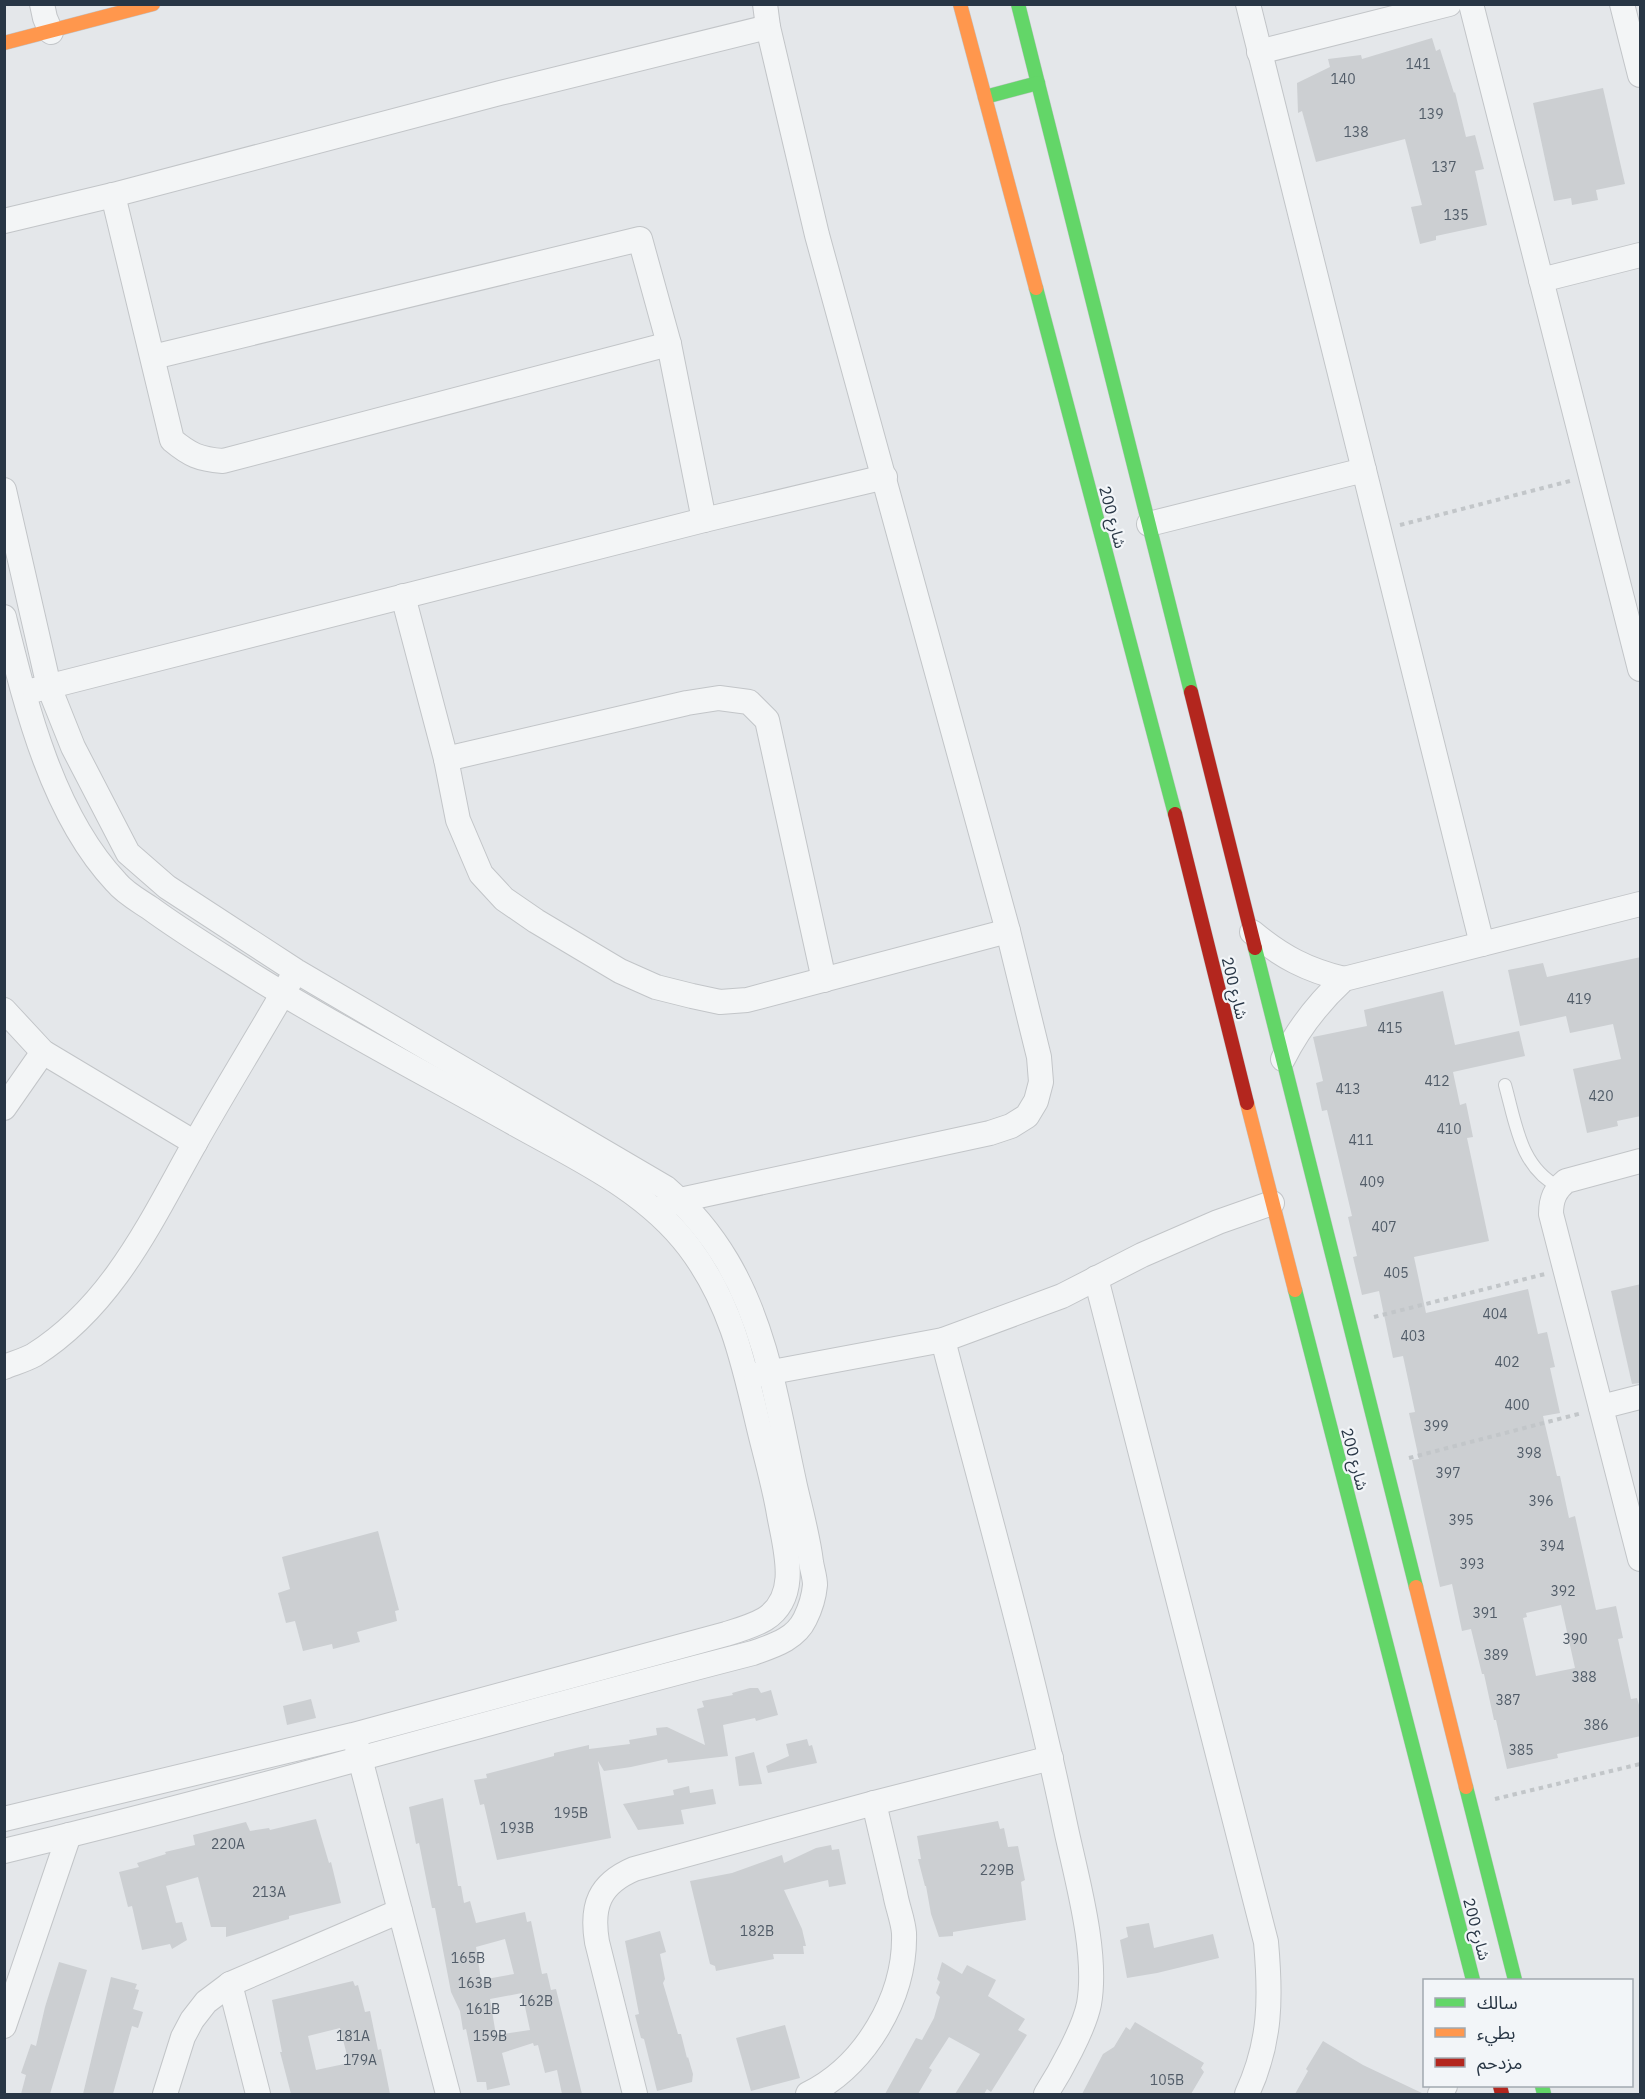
<svg xmlns="http://www.w3.org/2000/svg" width="1645" height="2099" font-family="'IBM Plex Sans','Noto Sans Arabic',sans-serif">
<style>
.building{fill:#cccfd2;fill-rule:evenodd}
.lines{fill:none;stroke-linecap:round;stroke-linejoin:round}
.lane-casing{stroke:#c2c5c8;stroke-width:14}
.street-casing{stroke:#c2c5c8;stroke-width:26}
.fast-casing{stroke:#c2c5c8;stroke-width:15}
.slow-casing{stroke:#c2c5c8;stroke-width:15}
.jam-casing{stroke:#c2c5c8;stroke-width:15}
.path{stroke:#c2c6c9;stroke-width:4;stroke-dasharray:4.5 4.5;stroke-linecap:butt}
.lane{stroke:#f3f5f6;stroke-width:12}
.street{stroke:#f3f5f6;stroke-width:24}
.fast{stroke:#63d668;stroke-width:14}
.slow{stroke:#ff974d;stroke-width:14}
.jam{stroke:#b3261e;stroke-width:14}
.labels{text-anchor:middle;stroke-width:4.5;stroke-linejoin:round;paint-order:stroke}
.number-label{font-size:14px;fill:#525d69}
.street-label{font-size:16px;fill:#283645;stroke:#f2f5f8}
</style>
<rect width="100%" height="100%" fill="#e4e7ea"/>
<!-- building -->
<g class="building">
<polygon points="1432,38 1436,51 1440,49 1454,93 1455,92 1466,137 1475,135 1484,169 1475,171 1487,225 1436,236 1436,240 1420,244 1411,207 1422,205 1405,139 1316,162 1302,111 1298,113 1297,83 1330,67 1328,59 1361,55 1362,59"/>
<polygon points="1603,88 1625,184 1596,190 1598,200 1572,205 1571,198 1554,201 1533,103"/>
<polygon points="1641,957 1641,1116 1617,1121 1618,1126 1587,1133 1573,1069 1621,1059 1613,1024 1570,1033 1566,1016 1520,1026 1508,970 1543,963 1547,977"/>
<path d="M 1443,991 L 1455,1045 L 1519,1031 L 1525,1056 L 1453,1072 L 1460,1105 L 1466,1103 L 1473,1137 L 1467,1138 L 1489,1241 L 1414,1257 L 1426,1313 L 1528,1289 L 1538,1334 L 1547,1332 L 1555,1367 L 1550,1368 L 1560,1413 L 1543,1416 L 1557,1476 L 1560,1476 L 1569,1518 L 1575,1516 L 1596,1610 L 1616,1606 L 1623,1638 L 1618,1639 L 1631,1699 L 1637,1698 L 1641,1712 L 1641,1736 L 1557,1754 L 1558,1758 L 1507,1769 L 1496,1720 L 1494,1720 L 1484,1674 L 1482,1674 L 1471,1629 L 1462,1631 L 1452,1584 L 1440,1587 L 1412,1460 L 1419,1459 L 1409,1413 L 1415,1412 L 1403,1356 L 1393,1358 L 1379,1291 L 1362,1295 L 1353,1257 L 1357,1256 L 1348,1217 L 1352,1216 L 1327,1110 L 1322,1111 L 1316,1083 L 1323,1081 L 1313,1037 L 1367,1026 L 1364,1010 ZM 1561,1605 L 1575,1668 L 1536,1676 L 1523,1618 L 1527,1617 L 1526,1613 Z"/>
<polygon points="1641,1284 1641,1383 1632,1384 1611,1291"/>
<polygon points="378,1531 399,1610 395,1611 397,1621 357,1632 360,1642 333,1649 332,1644 303,1651 295,1621 286,1623 278,1593 290,1589 282,1557"/>
<polygon points="750,1688 758,1688 761,1693 771,1690 778,1715 756,1721 755,1718 723,1725 728,1756 668,1763 667,1759 631,1767 604,1771 598,1761 611,1838 497,1860 484,1804 480,1805 474,1780 487,1778 486,1774 554,1756 554,1753 589,1745 589,1749 630,1744 629,1740 657,1735 656,1728 667,1727 705,1745 697,1709 704,1707 702,1701 733,1695 732,1693"/>
<polygon points="311,1699 316,1718 287,1725 283,1706"/>
<polygon points="807,1739 809,1746 812,1745 817,1763 768,1773 766,1766 789,1756 786,1744"/>
<polygon points="754,1752 762,1784 739,1786 735,1757"/>
<polygon points="689,1786 690,1793 713,1789 716,1804 681,1810 684,1824 638,1830 623,1804 674,1795 673,1790"/>
<path d="M 443,1798 L 458,1886 L 461,1886 L 464,1903 L 470,1901 L 476,1923 L 525,1912 L 527,1922 L 531,1921 L 542,1974 L 547,1973 L 551,1990 L 556,1989 L 582,2094 L 562,2094 L 557,2070 L 545,2073 L 538,2045 L 534,2046 L 533,2043 L 502,2053 L 510,2085 L 487,2090 L 486,2082 L 477,2082 L 466,2029 L 463,2030 L 460,2011 L 451,1992 L 435,1908 L 432,1908 L 419,1843 L 416,1844 L 409,1807 ZM 505,1939 L 514,1974 L 481,1980 L 476,1947 ZM 522,1993 L 530,2030 L 496,2035 L 490,1999 Z"/>
<polygon points="316,1819 329,1863 331,1862 341,1903 289,1916 289,1919 226,1937 226,1927 211,1927 198,1877 166,1886 176,1923 182,1922 187,1940 172,1949 170,1944 142,1950 132,1906 128,1907 119,1872 139,1867 137,1863 166,1854 165,1852 195,1845 193,1835 246,1822 250,1831 269,1828 270,1830"/>
<polygon points="998,1821 1000,1829 1004,1828 1008,1847 1018,1846 1025,1880 1021,1882 1026,1920 953,1932 953,1936 939,1937 931,1914 926,1886 925,1886 918,1859 921,1859 917,1836"/>
<polygon points="831,1845 832,1850 839,1849 846,1884 829,1887 828,1880 784,1890 802,1929 806,1946 803,1946 804,1954 773,1954 774,1959 716,1971 715,1966 710,1964 690,1881 732,1873 782,1855 784,1863 816,1848"/>
<polygon points="1149,1923 1154,1948 1213,1934 1219,1958 1157,1973 1127,1978 1120,1940 1128,1937 1126,1927"/>
<polygon points="660,1931 666,1952 660,1954 665,1979 663,1983 678,2034 681,2034 687,2058 688,2057 693,2074 692,2082 657,2091 644,2039 641,2038 635,2015 639,2014 625,1941"/>
<polygon points="59,1962 87,1970 50,2094 21,2094 26,2075 21,2073 31,2044 36,2046 45,2007"/>
<polygon points="942,1962 962,1974 967,1965 996,1980 988,1996 1025,2019 1018,2030 1027,2035 991,2092 987,2089 984,2094 955,2094 980,2054 949,2037 929,2068 932,2070 918,2094 885,2094 916,2038 922,2040 934,2018 940,1997 936,1993 940,1982 937,1979"/>
<polygon points="111,1977 137,1984 135,1989 139,1990 133,2009 143,2012 138,2028 132,2026 113,2094 83,2094"/>
<path d="M 353,1981 L 355,1986 L 358,1985 L 365,2012 L 370,2011 L 378,2050 L 381,2049 L 390,2094 L 291,2094 L 280,2052 L 282,2052 L 272,2000 ZM 340,2028 L 349,2063 L 316,2070 L 308,2036 Z"/>
<polygon points="1135,2022 1204,2063 1201,2068 1204,2072 1191,2094 1082,2094 1103,2054 1114,2047 1126,2027 1130,2030"/>
<polygon points="785,2025 800,2078 751,2091 736,2038"/>
<polygon points="1323,2041 1363,2065 1424,2094 1295,2094 1308,2071 1306,2069"/>
</g>
<g class="lines">
<!-- lane casing -->
<g class="lane-casing">
<path id="lane" d="M 1505,1085 C 1516,1124 1520,1167 1559,1187"/>
</g>
<!-- street casing -->
<g class="street-casing">
<g id="street">
<polyline points="42,4 45,18 51,32"/>
<polyline points="765,4 768,27"/>
<polyline points="1248,4 1482,944"/>
<polyline points="1471,4 1640,669"/>
<polyline points="1622,4 1640,75"/>
<polyline points="1259,52 1449,4"/>
<path d="M 113,195 L 172,440 C 190,455 199,459 223,461 L 669,344"/>
<polyline points="4,221 113,195 500,93 768,27 817,235 1008,931 1039,1057 1041,1082 1036,1101 1027,1116 1011,1126 990,1133 680,1200 656,1210"/>
<polyline points="1541,280 1640,255"/>
<polyline points="153,357 640,239 669,344 704,520"/>
<path d="M 4,490 L 49,687 L 73,747 L 128,853 L 167,887 L 296,971 L 666,1188 C 690,1209 711,1234 727,1261 C 768,1330 778,1410 795,1486 C 801,1512 808,1537 811,1562 C 812,1569 815,1577 815,1585 C 814,1596 810,1609 805,1619 C 795,1640 772,1646 753,1653 C 503,1717 255,1791 4,1851"/>
<polyline points="1149,524 1364,470"/>
<polyline points="403,596 446,759 458,820 481,874 504,899 536,921 620,971 656,987 692,996 720,1002 747,1000 1008,931"/>
<path d="M 4,617 C 26,706 52,814 116,882 C 125,893 138,900 150,908 C 184,933 221,955 257,978 C 341,1030 430,1076 517,1125 C 578,1159 646,1190 689,1247 C 730,1301 743,1360 758,1424 C 765,1454 774,1484 779,1514 C 785,1548 801,1596 765,1619 C 753,1626 739,1630 726,1634 L 353,1735 L 4,1819"/>
<polyline points="35,690 704,520 885,477"/>
<polyline points="446,759 687,703 719,698 749,702 767,720 824,980"/>
<path d="M 1252,932 C 1282,957 1307,970 1344,979"/>
<polyline points="4,1010 43,1052 195,1143"/>
<path d="M 1283,1059 C 1299,1027 1318,1003 1344,979 L 1640,904"/>
<polyline points="4,1108 43,1052"/>
<path d="M 1640,1161 L 1566,1181 C 1555,1190 1551,1199 1551,1214 L 1640,1559"/>
<path d="M 1096,1278 L 1266,1942 C 1271,1998 1271,2042 1247,2094"/>
<path d="M 943,1340 C 985,1502 1032,1665 1066,1829 C 1077,1880 1098,1953 1089,2004 C 1084,2029 1060,2072 1046,2094"/>
<path d="M 4,1367 C 14,1363 25,1360 34,1355 C 113,1305 151,1221 195,1143 C 226,1088 259,1035 290,981"/>
<polyline points="756,1375 943,1340 1062,1296 1142,1255 1218,1222 1272,1203"/>
<polyline points="1601,1407 1640,1397"/>
<polyline points="356,1743 448,2094"/>
<polyline points="230,1984 258,2094"/>
<polyline points="4,2026 69,1835"/>
<polyline points="165,2094 183,2037 192,2020 206,2002 230,1984 400,1911"/>
<path d="M 635,2094 L 597,1942 C 591,1906 599,1884 634,1869 L 874,1803 L 1051,1758"/>
<path d="M 808,2094 C 865,2066 906,1997 904,1933 C 903,1920 897,1906 895,1893 C 888,1863 881,1833 874,1803"/>
<polyline points="1440,2094 1445,2086"/>
</g>
</g>
<!-- fast casing -->
<g class="fast-casing">
<g id="fast">
<polyline points="1018,4 1191,692"/>
<polyline points="985,97 1038,83"/>
<polyline points="1036,288 1175,814"/>
<polyline points="1255,948 1416,1587"/>
<polyline points="1295,1290 1473,1980"/>
<polyline points="1466,1787 1515,1980"/>
<polyline points="1542,2086 1544,2094"/>
</g>
</g>
<!-- slow casing -->
<g class="slow-casing">
<g id="slow">
<polyline points="960,4 1036,288"/>
<polyline points="4,43 153,4"/>
<polyline points="1247,1103 1295,1290"/>
<polyline points="1416,1587 1466,1787"/>
</g>
</g>
<!-- jam casing -->
<g class="jam-casing">
<g id="jam">
<polyline points="1191,692 1255,948"/>
<polyline points="1175,814 1247,1103"/>
<polyline points="1500,2086 1502,2094"/>
</g>
</g>
<!-- path -->
<g class="path">
<polyline points="1400,525 1570,481"/>
<polyline points="1374,1317 1545,1274"/>
<polyline points="1409,1458 1582,1413"/>
<polyline points="1495,1799 1640,1764"/>
</g>
<!-- lane -->
<use href="#lane" class="lane"/>
<!-- street -->
<use href="#street" class="street"/>
<!-- fast -->
<use href="#fast" class="fast"/>
<!-- slow -->
<use href="#slow" class="slow"/>
<!-- jam -->
<use href="#jam" class="jam"/>
</g>
<g class="labels">
<!-- number labels -->
<g class="number-label">
<text x="1418" y="69">141</text>
<text x="1343" y="84">140</text>
<text x="1431" y="119">139</text>
<text x="1356" y="137">138</text>
<text x="1444" y="172">137</text>
<text x="1456" y="220">135</text>
<text x="1579" y="1004">419</text>
<text x="1390" y="1033">415</text>
<text x="1437" y="1086">412</text>
<text x="1348" y="1094">413</text>
<text x="1601" y="1101">420</text>
<text x="1449" y="1134">410</text>
<text x="1361" y="1145">411</text>
<text x="1372" y="1187">409</text>
<text x="1384" y="1232">407</text>
<text x="1396" y="1278">405</text>
<text x="1495" y="1319">404</text>
<text x="1413" y="1341">403</text>
<text x="1507" y="1367">402</text>
<text x="1517" y="1410">400</text>
<text x="1436" y="1431">399</text>
<text x="1529" y="1458">398</text>
<text x="1448" y="1478">397</text>
<text x="1541" y="1506">396</text>
<text x="1461" y="1525">395</text>
<text x="1552" y="1551">394</text>
<text x="1472" y="1569">393</text>
<text x="1563" y="1596">392</text>
<text x="1485" y="1618">391</text>
<text x="1575" y="1644">390</text>
<text x="1496" y="1660">389</text>
<text x="1584" y="1682">388</text>
<text x="1508" y="1705">387</text>
<text x="1596" y="1730">386</text>
<text x="1521" y="1755">385</text>
<text x="571" y="1818">195B</text>
<text x="517" y="1833">193B</text>
<text x="228" y="1849">220A</text>
<text x="997" y="1875">229B</text>
<text x="269" y="1897">213A</text>
<text x="757" y="1936">182B</text>
<text x="468" y="1963">165B</text>
<text x="475" y="1988">163B</text>
<text x="536" y="2006">162B</text>
<text x="483" y="2014">161B</text>
<text x="353" y="2041">181A</text>
<text x="490" y="2041">159B</text>
<text x="360" y="2065">179A</text>
<text x="1167" y="2085">105B</text>
</g>
<!-- street labels -->
<g class="street-label">
<text transform="translate(1113 517) rotate(75)" y="6">شارع 200</text>
<text transform="translate(1235 988) rotate(76)" y="6">شارع 200</text>
<text transform="translate(1355 1459) rotate(75)" y="6">شارع 200</text>
<text transform="translate(1477 1929) rotate(75)" y="6">شارع 200</text>
</g>
</g>
<!-- border -->
<rect width="1645" height="2099" fill="none" stroke="#283645" stroke-width="12"/>
<!-- legend -->
<rect x="1423" y="1979" width="210" height="108" fill="#f2f5f8" stroke="#a1a9b0" stroke-width="1.5"/>
<rect x="1435" y="1998" width="30" height="9" fill="#63d668" stroke="#a1a9b0" stroke-width="1.5"/>
<text x="1477" y="2009" font-size="18" fill="#283645">سالك</text>
<rect x="1435" y="2028" width="30" height="9" fill="#ff974d" stroke="#a1a9b0" stroke-width="1.5"/>
<text x="1477" y="2039" font-size="18" fill="#283645">بطيء</text>
<rect x="1435" y="2058" width="30" height="9" fill="#b3261e" stroke="#a1a9b0" stroke-width="1.5"/>
<text x="1477" y="2069" font-size="18" fill="#283645">مزدحم</text>
</svg>
